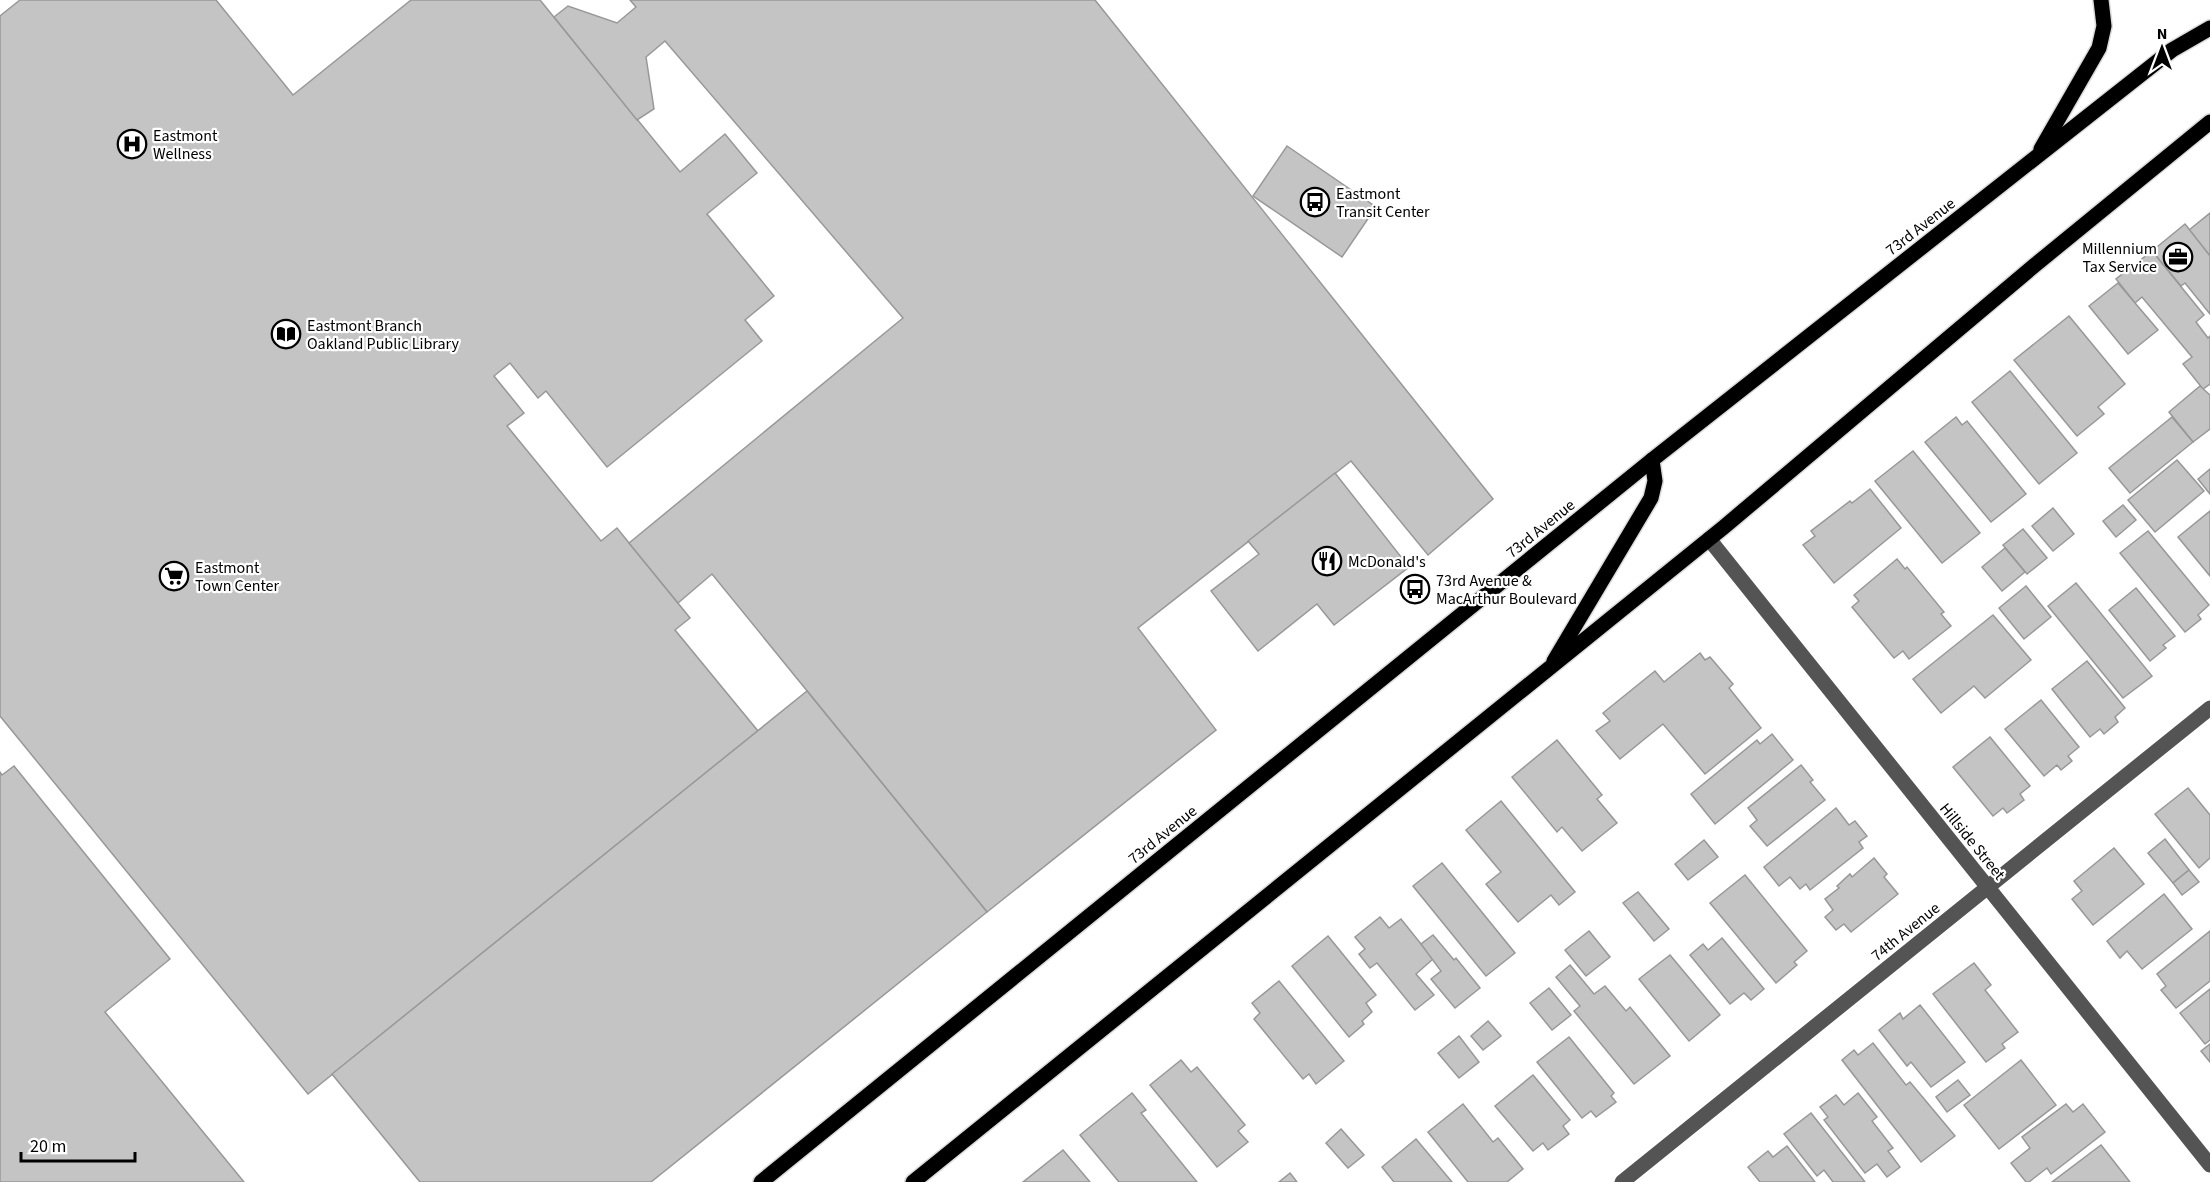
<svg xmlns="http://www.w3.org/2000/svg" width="2210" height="1182" font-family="'Source Sans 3',sans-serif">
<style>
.building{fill:#c4c4c4;stroke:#989898;stroke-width:1.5}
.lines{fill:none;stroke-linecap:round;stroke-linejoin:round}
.major-casing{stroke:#dbdbdb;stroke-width:18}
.minor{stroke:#545454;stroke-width:15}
.major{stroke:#000;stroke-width:15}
.labels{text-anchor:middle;stroke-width:4.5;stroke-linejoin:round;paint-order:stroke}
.poi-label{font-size:16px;fill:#000;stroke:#fff;text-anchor:start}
.street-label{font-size:16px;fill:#000;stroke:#fff}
</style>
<rect width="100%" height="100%" fill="#fff"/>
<!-- building -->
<g class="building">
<polygon points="20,0 216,0 293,95 411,0 540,0 680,172 725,134 757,173 707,214 774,296 745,320 762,341 607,467 546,391 538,398 510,363 494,376 524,413 507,426 601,541 617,528 690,618 675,630 758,731 308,1094 0,716 0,16"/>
<polygon points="630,0 1095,0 1493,499 1428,555 1351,461 1138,628 1216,730 987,912 712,574 678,603 629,543 903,318 665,41 646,57 654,109 637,120 554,17 568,6 617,23 636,7"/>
<polygon points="1287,146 1376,207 1342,257 1253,196"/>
<polygon points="2210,213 2210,256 2189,230"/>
<polygon points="2185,224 2210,256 2210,314 2185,283 2181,286 2152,251"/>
<polygon points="2152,251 2204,315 2196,322 2208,338 2210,336 2210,384 2203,389 2183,364 2192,357 2142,297 2135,303 2116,279"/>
<polygon points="2118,283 2158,330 2128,354 2089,306"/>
<polygon points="2069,316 2125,384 2098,407 2104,414 2077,436 2014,360"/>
<polygon points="2010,371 2077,453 2039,484 1972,402"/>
<polygon points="2200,386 2210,395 2210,429 2193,442 2169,412"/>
<polygon points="1956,417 1962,425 1967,421 2026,494 1991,522 1925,442"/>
<polygon points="2172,417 2193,442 2130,493 2109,468"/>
<polygon points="1913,451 1980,533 1942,563 1875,481"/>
<polygon points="2177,460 2204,491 2155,532 2128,500"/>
<polygon points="2210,469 2210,494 2198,479"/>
<polygon points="1335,473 1409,567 1334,625 1317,604 1258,651 1211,591 1259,554 1248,541"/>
<polygon points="1870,489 1901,528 1834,583 1803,545 1815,536 1811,531 1850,501 1852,503"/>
<polygon points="2123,505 2136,520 2116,537 2103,521"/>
<polygon points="2053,508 2074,534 2053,551 2032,526"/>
<polygon points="2210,511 2210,576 2178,537"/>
<polygon points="2023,529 2047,558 2027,574 2003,545"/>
<polygon points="2148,531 2209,605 2198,615 2201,619 2185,632 2120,553"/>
<polygon points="2005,548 2025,572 2002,591 1982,567"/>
<polygon points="1897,559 1905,569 1907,567 1944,612 1941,614 1951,626 1909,659 1903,651 1894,658 1852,607 1859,601 1854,595"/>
<polygon points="2076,583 2152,676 2123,698 2048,606"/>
<polygon points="2026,586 2051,617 2024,639 1999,608"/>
<polygon points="2136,588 2175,636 2163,645 2166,648 2150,661 2109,610"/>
<polygon points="1993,615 2031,660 1985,698 1974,686 1941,713 1913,679"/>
<polygon points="1700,653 1705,660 1710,657 1733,684 1729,688 1761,728 1705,774 1663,724 1620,759 1596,731 1610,721 1603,713 1655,671 1664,682"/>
<polygon points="2087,661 2125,708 2115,717 2118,722 2104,734 2100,729 2090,737 2052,689"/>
<polygon points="807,691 987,912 651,1182 420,1182 332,1074"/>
<polygon points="2041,700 2079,747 2068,756 2072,761 2061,770 2057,765 2044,776 2005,729"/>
<polygon points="1772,734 1793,760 1715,824 1691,794 1757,740 1760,744"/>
<polygon points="1990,737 2030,786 2020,794 2024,800 2007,813 2003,808 1993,816 1953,767"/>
<polygon points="1557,740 1602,795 1597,799 1617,823 1582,851 1562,827 1557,832 1512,777"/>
<polygon points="1801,765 1813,780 1810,782 1825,800 1767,846 1750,826 1757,820 1748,808"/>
<polygon points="14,766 170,959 105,1012 244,1182 0,1182 0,772 2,775"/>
<polygon points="2188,788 2210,815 2210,858 2199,868 2155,814"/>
<polygon points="1501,801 1575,892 1559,905 1551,895 1518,922 1486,884 1501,872 1466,830"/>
<polygon points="1836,808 1849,825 1855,821 1867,836 1859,842 1863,848 1810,890 1806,884 1800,889 1790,877 1779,886 1764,867"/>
<polygon points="2165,839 2189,870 2173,883 2148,853"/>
<polygon points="1704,840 1718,857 1688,880 1675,864"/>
<polygon points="2114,848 2144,884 2093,925 2072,899 2082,891 2074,881"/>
<polygon points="1874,858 1887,874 1884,877 1898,894 1851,932 1844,924 1836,930 1825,917 1833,910 1825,899 1839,888 1837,886 1850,874 1852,877"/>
<polygon points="1442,863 1515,953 1486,976 1413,886"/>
<polygon points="2189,870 2199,882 2182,895 2173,883"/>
<polygon points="1745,875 1807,951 1794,962 1797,965 1776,983 1710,903"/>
<polygon points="1638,892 1669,929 1654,941 1623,903"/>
<polygon points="2164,894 2192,929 2142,969 2127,951 2120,958 2107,941"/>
<polygon points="1380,917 1389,928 1401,919 1433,959 1416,974 1434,995 1415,1010 1377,963 1370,968 1359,954 1365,949 1355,937"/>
<polygon points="1589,931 1610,957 1586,976 1565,950"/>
<polygon points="2210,931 2210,981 2176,1008 2161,990 2166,986 2157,974"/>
<polygon points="1433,935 1454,960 1456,958 1480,988 1455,1008 1431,979 1441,971 1421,944"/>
<polygon points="1328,936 1376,995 1366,1003 1372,1012 1362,1021 1364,1024 1349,1037 1292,966"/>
<polygon points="1722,938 1764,989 1751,1000 1744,993 1730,1004 1690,955 1703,944 1708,950"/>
<polygon points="1670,955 1720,1015 1689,1041 1639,979"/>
<polygon points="1974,963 1991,985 1985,990 2018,1032 2002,1044 2005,1048 1986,1062 1933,994"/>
<polygon points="1570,965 1594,994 1605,986 1626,1011 1630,1007 1670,1056 1634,1084 1574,1011 1580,1006 1556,977"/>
<polygon points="1279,981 1344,1061 1316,1084 1309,1074 1303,1079 1254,1019 1260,1013 1252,1003"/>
<polygon points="1549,988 1571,1015 1552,1030 1530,1003"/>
<polygon points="2210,989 2210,1040 2205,1044 2180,1013"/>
<polygon points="1920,1005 1965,1062 1931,1087 1911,1062 1907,1066 1879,1030 1900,1013 1903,1019"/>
<polygon points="1488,1021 1501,1036 1483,1050 1471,1036"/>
<polygon points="1459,1036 1479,1062 1459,1078 1438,1053"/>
<polygon points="1569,1037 1614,1093 1611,1096 1616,1102 1596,1117 1591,1111 1582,1118 1537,1062"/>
<polygon points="1873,1043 1906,1085 1910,1082 1955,1136 1921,1162 1842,1060 1854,1050 1858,1055"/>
<polygon points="2210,1044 2210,1062 2201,1051"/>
<polygon points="1181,1060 1191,1072 1197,1067 1245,1125 1238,1131 1248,1142 1217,1167 1150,1085"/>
<polygon points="2021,1060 2056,1105 1999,1149 1964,1105"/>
<polygon points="1533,1075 1570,1120 1563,1126 1569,1134 1548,1150 1543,1143 1533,1151 1495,1106"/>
<polygon points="1958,1080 1970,1095 1947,1112 1936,1097"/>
<polygon points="1132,1093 1146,1110 1141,1113 1197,1182 1119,1182 1080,1135"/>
<polygon points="1858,1093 1877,1117 1872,1121 1893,1148 1888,1151 1900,1167 1887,1177 1877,1164 1865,1173 1824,1120 1828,1117 1820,1107 1836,1095 1844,1105"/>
<polygon points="1463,1104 1493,1142 1498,1138 1523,1169 1507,1182 1468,1182 1428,1132"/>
<polygon points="2066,1104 2073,1112 2083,1104 2105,1132 2051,1174 2047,1168 2029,1182 2026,1182 2011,1163 2030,1148 2022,1137"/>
<polygon points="1811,1113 1865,1182 1833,1182 1824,1170 1817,1176 1784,1134"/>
<polygon points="1341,1129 1364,1155 1348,1168 1326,1143"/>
<polygon points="1416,1139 1452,1182 1394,1182 1382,1167"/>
<polygon points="2101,1145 2130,1182 2052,1182"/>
<polygon points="1787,1146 1815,1182 1760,1182 1748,1167 1768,1151 1773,1157"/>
<polygon points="1063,1150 1090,1182 1023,1182"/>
<polygon points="1290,1173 1297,1182 1279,1182"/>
</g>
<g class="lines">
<!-- major casing -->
<g class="major-casing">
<g id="major">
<polyline points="2041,149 2099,48 2104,26 2101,0"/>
<polyline points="1554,661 1651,498 1655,481 1652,460"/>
<polyline points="761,1182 1652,460 2172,50 2210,28"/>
<polyline points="913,1182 1724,527 2035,265 2210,122"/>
</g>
</g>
<!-- minor -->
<g class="minor">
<polyline points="1709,539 2210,1165"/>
<polyline points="1622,1182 2210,708"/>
</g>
<!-- major -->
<use href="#major" class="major"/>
</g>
<!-- icons -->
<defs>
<g id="hospital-ring" transform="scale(1.5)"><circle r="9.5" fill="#fff" stroke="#000" stroke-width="1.5"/><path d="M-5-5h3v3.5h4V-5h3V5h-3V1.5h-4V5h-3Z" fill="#000"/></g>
<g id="bus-ring" transform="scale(1.5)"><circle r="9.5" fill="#fff" stroke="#000" stroke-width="1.5"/><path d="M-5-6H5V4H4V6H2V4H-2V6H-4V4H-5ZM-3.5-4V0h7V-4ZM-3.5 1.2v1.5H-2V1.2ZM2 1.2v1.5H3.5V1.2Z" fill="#000"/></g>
<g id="office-ring" transform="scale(1.5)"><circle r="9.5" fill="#fff" stroke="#000" stroke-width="1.5"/><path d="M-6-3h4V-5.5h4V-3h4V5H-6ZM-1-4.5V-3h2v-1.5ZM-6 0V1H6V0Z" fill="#000"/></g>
<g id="library-ring" transform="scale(1.5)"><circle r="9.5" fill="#fff" stroke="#000" stroke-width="1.5"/><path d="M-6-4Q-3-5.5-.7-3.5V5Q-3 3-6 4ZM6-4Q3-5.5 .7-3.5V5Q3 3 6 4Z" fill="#000"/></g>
<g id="restaurant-ring" transform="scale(1.5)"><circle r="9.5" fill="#fff" stroke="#000" stroke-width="1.5"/><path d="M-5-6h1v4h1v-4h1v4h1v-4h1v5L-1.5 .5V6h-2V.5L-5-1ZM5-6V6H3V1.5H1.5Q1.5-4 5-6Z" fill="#000"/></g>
<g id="supermarket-ring" transform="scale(1.5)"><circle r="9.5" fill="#fff" stroke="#000" stroke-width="1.5"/><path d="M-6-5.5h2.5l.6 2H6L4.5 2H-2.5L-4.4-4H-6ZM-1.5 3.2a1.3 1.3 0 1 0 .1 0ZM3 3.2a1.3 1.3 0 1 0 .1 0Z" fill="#000"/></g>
</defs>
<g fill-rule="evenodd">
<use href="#hospital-ring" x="132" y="144"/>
<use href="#bus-ring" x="1315" y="202"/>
<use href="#office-ring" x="2178" y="257"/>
<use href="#library-ring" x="286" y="334"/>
<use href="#restaurant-ring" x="1327" y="561"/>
<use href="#supermarket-ring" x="174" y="576"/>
<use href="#bus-ring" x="1415" y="589"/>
</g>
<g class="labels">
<!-- poi labels -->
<g class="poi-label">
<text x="153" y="141">Eastmont<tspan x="153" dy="18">Wellness</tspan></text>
<text x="1336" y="199">Eastmont<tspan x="1336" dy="18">Transit Center</tspan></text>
<text x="2157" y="254" text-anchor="end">Millennium<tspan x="2157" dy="18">Tax Service</tspan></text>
<text x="307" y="331">Eastmont Branch<tspan x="307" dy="18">Oakland Public Library</tspan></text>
<text x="1348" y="567">McDonald's</text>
<text x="195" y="573">Eastmont<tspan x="195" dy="18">Town Center</tspan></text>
<text x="1436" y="586">73rd Avenue &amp;<tspan x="1436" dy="18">MacArthur Boulevard</tspan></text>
</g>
<!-- street labels -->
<g class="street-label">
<text transform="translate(1920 226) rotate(-38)" y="6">73rd Avenue</text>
<text transform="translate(1540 528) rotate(-39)" y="6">73rd Avenue</text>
<text transform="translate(1162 834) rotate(-39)" y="6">73rd Avenue</text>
<text transform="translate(1973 841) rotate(51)" y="6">Hillside Street</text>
<text transform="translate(1905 931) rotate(-39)" y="6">74th Avenue</text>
</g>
</g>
<!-- north arrow -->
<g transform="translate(2162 48)" stroke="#ffffff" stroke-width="4.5" paint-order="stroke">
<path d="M0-4.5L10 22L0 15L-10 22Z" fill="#000000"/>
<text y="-9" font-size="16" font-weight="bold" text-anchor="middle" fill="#000000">N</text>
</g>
<!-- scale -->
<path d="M21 1152v9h114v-9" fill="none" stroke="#000000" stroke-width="3"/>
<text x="30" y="1152" font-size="18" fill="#000000" stroke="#ffffff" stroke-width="4.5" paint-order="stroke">20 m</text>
</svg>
